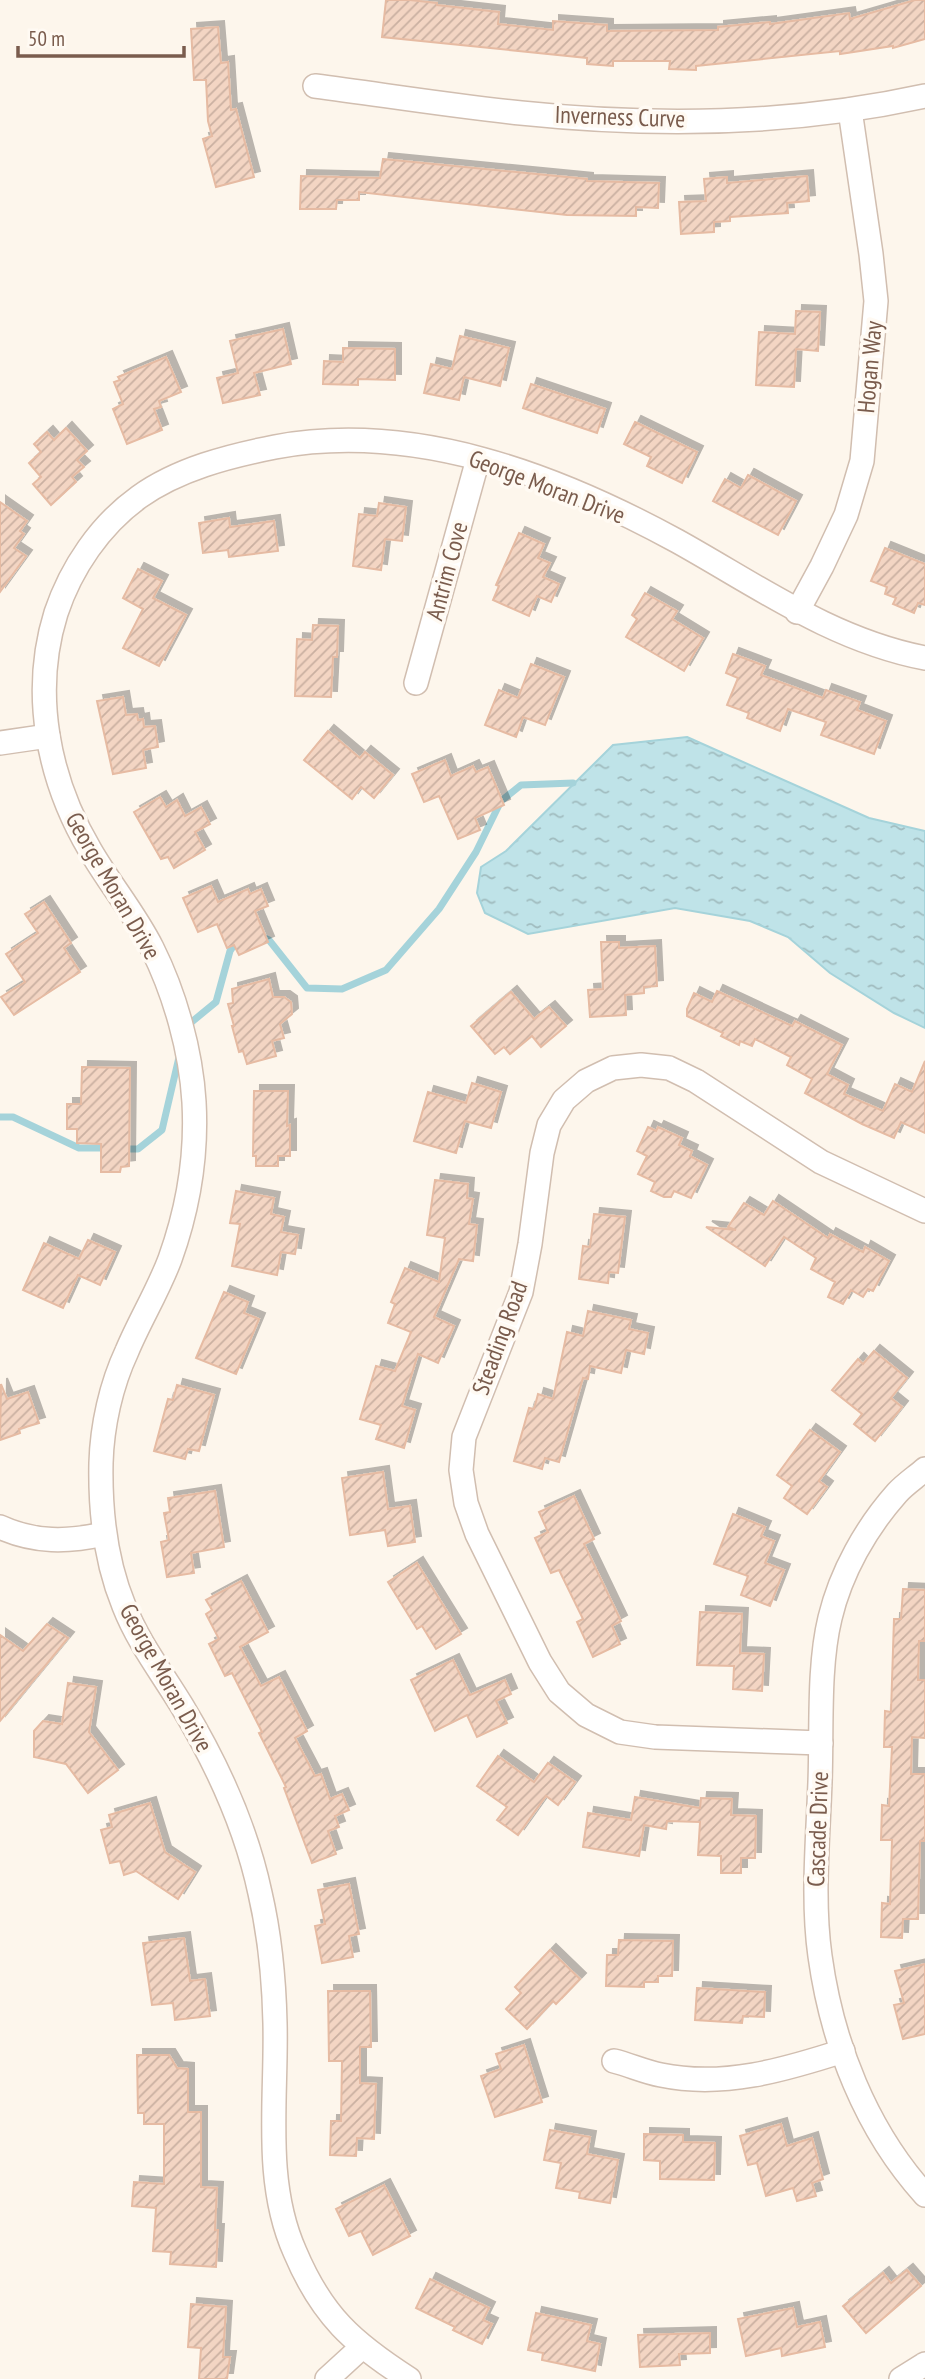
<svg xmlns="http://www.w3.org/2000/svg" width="925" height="2379" font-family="'PT Sans Narrow',sans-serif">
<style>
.water{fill:url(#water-ripples);stroke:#a5d3da;stroke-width:2}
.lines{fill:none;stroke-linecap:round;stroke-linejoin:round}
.stream{stroke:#a5d3da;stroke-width:7}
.building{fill:url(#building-hatch);stroke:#e6bba3;stroke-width:2;filter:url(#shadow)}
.street-casing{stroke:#d1beb0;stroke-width:26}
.street{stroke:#fff;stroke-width:23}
.labels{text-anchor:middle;stroke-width:7;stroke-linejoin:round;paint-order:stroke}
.street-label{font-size:24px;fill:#7a5c4d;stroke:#fffaf3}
</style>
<defs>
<pattern id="water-ripples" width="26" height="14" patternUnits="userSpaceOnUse" patternTransform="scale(1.75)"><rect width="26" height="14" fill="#bfe3e8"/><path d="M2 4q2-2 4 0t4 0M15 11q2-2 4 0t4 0" fill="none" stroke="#a0bbbe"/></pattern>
<pattern id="building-hatch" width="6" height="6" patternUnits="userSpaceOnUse" patternTransform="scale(1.75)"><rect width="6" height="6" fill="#f3d5c3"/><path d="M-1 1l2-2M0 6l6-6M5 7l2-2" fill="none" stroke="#cab0a1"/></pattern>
<filter id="shadow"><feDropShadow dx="6" dy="-6" stdDeviation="0" flood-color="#0004"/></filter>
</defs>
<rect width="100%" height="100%" fill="#fdf6ec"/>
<!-- water -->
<polygon class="water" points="687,737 869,818 925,831 925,1028 894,1013 830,973 788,937 750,921 675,908 528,934 485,913 477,893 481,867 506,851 613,745"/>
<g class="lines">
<!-- stream -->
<g class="stream">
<polyline points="260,936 269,940 307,988 342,989 386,970 439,909 476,852 501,801 521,785 573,783"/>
<polyline points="187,1028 188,1025 216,1002 230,951 238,939"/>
<polyline points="0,1117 13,1117 79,1148 107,1148"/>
<polyline points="123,1149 138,1149 162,1130 180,1053"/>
</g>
</g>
<!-- building -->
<g class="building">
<polygon points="386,0 410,0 437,3 437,5 499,12 498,24 553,30 553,21 607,25 607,31 718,30 718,27 770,22 770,24 849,13 850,19 915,0 925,0 925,39 893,48 893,46 840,54 840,51 696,66 696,70 669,69 670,61 613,61 613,66 587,64 587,58 382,37"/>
<polygon points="218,27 221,63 228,62 231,110 236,109 254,177 216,187 203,139 212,136 208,121 206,80 194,80 191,29"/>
<polygon points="383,159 587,179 587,181 659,183 658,208 636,207 636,216 567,215 359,192 359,200 337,200 336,209 300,209 301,176 380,178"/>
<polygon points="807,176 809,201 787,203 788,213 730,217 730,221 714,222 714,232 681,234 679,202 706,201 704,179 727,177 727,183"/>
<polygon points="796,311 820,312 818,351 796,349 794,387 756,385 759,332 795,334"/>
<polygon points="283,329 291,364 254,373 260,395 223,403 217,378 238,373 230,341"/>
<polygon points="460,336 509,348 500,386 464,377 459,400 424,393 431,364 452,369"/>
<polygon points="343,348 395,349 395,380 358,379 358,385 323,384 324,361 343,362"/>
<polygon points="166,357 181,392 159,401 161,407 154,409 162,430 127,444 113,409 123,404 114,382 120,380 118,377"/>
<polygon points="531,384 605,409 597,433 523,408"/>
<polygon points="635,422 697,452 682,483 647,466 651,457 624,444"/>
<polygon points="66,428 87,451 77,460 84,467 72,477 76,482 51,505 33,484 41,477 29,463 41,452 34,444 47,432 54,440"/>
<polygon points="748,475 796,501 778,535 713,501 725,479 741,488"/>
<polygon points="0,502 27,521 20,531 24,534 14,548 26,556 0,592"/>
<polygon points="379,503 406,507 402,541 385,539 381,570 353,566 359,514 377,516"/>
<polygon points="229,518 230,527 274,521 278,551 229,557 228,550 203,553 199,523"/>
<polygon points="519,533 544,544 538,558 550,563 543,577 559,584 551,602 537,596 529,616 493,600 499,586 496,585"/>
<polygon points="885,548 925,564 925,605 918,603 914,613 893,604 896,598 885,594 887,587 871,581"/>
<polygon points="138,569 162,581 153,598 186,615 159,666 123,648 143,609 123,598"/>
<polygon points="645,593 677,611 672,619 703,638 684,671 626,637 637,619 632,615"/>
<polygon points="313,625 338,626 337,657 333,657 331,697 295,696 297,639 312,640"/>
<polygon points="733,654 765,666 761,675 823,698 826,690 860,702 857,710 886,721 874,754 821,735 826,722 788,709 780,731 747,718 749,713 727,705 738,678 726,673"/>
<polygon points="531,664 564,677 545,725 523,717 516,737 485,725 499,690 518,698"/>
<polygon points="123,697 126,715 137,714 138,720 143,719 144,727 155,726 158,747 143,750 146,768 113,774 97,701"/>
<polygon points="328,731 360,758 365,752 393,775 374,798 361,787 352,799 304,760"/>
<polygon points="445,760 451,776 473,766 476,772 488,767 504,805 475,818 480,830 458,839 439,796 424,802 412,774"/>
<polygon points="160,797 166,807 177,800 185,816 201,807 210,824 195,832 205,850 174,868 168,857 161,859 134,812"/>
<polygon points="211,886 218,902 248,889 250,894 261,889 268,906 255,911 268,942 239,955 234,945 227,948 217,924 198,932 183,898"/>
<polygon points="44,902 71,943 64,948 80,972 14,1015 1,997 25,982 6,954 38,933 25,914"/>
<polygon points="601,942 619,942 619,948 655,946 657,986 644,987 644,993 625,995 626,1015 590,1017 588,990 603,989"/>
<polygon points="269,979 273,997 284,997 291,1002 292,1014 280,1024 284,1038 272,1041 276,1056 247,1064 243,1051 239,1052 232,1026 234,1026 228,1004 233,1003 232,989"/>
<polygon points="717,991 792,1026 795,1021 842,1045 827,1074 848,1085 844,1094 883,1111 895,1084 912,1092 925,1061 925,1133 901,1122 894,1138 862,1124 805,1093 812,1079 787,1065 791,1057 755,1039 752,1046 740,1041 739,1045 721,1036 723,1033 687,1016 687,1009 694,993 712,1002"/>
<polygon points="511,992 534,1019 549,1007 566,1026 541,1047 532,1036 510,1054 504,1047 495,1054 471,1026"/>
<polygon points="82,1067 130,1068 129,1166 121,1167 120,1172 101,1172 101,1144 77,1143 77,1129 67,1129 67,1104 81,1104"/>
<polygon points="472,1083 501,1092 491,1128 465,1121 456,1153 414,1141 428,1092 466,1103"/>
<polygon points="254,1091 288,1091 287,1126 290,1125 290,1156 278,1156 278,1166 256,1166 256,1156 253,1156"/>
<polygon points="648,1127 656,1131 658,1127 682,1138 679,1145 692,1151 690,1156 707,1165 691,1198 674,1191 671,1197 664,1197 651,1191 655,1182 638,1174 647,1156 637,1151"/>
<polygon points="435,1180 468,1184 467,1198 473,1199 469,1224 477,1225 473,1261 459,1259 434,1317 454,1326 438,1363 418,1354 402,1406 415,1410 404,1448 376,1439 381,1425 360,1419 376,1366 395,1371 411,1332 388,1323 395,1304 391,1302 405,1268 439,1282 445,1238 427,1235"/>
<polygon points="236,1191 274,1198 271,1214 284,1217 281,1232 298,1235 295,1254 281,1252 277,1275 232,1266 240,1224 230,1223"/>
<polygon points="773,1201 828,1238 830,1234 863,1252 865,1247 889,1261 873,1291 868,1289 863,1297 851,1290 843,1304 828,1297 835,1282 811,1269 816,1258 784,1237 765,1266 706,1227 736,1230 728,1227 744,1203 764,1215"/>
<polygon points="594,1214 625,1217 618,1273 609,1272 608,1283 579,1279 583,1246 590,1247"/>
<polygon points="88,1240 115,1252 100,1285 78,1275 63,1308 23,1290 44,1243 79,1259"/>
<polygon points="224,1292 248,1302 244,1313 259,1319 236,1374 196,1358"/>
<polygon points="588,1311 631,1320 629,1329 648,1333 644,1354 626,1350 621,1373 590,1366 588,1379 583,1378 559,1462 545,1458 542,1469 514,1461 529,1408 534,1409 538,1394 553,1399 567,1332 583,1336"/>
<polygon points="874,1351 907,1378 891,1398 902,1407 875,1441 854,1424 862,1414 832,1390 858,1359 863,1364"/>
<polygon points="1,1384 7,1399 28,1392 39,1423 19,1429 20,1433 0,1440"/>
<polygon points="177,1385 214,1395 199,1451 188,1449 185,1459 154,1451 168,1399 173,1400"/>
<polygon points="810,1430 840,1452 819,1481 827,1487 807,1514 784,1498 792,1486 777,1475"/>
<polygon points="383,1472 388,1509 410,1506 415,1542 388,1546 385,1530 350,1535 342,1478"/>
<polygon points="215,1491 224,1547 191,1553 194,1573 167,1577 161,1542 169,1540 164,1513 170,1512 168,1498"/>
<polygon points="574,1496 594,1539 584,1544 621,1621 612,1626 620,1644 593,1657 577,1622 583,1619 559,1570 551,1573 535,1538 548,1532 539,1512"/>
<polygon points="733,1514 765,1527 761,1536 774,1541 765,1563 784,1570 770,1606 741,1595 748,1576 714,1564"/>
<polygon points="417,1563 461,1634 436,1649 422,1626 417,1629 388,1582"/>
<polygon points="241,1581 268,1632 240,1647 261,1686 279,1677 307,1731 295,1738 315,1776 321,1774 330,1799 342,1794 349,1810 335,1816 339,1827 328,1831 336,1854 312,1863 284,1788 286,1787 259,1733 262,1732 232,1673 225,1676 209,1644 219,1639 206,1614 212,1610 206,1600"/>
<polygon points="903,1589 925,1590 925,1641 919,1641 918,1680 925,1680 925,1738 912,1737 911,1774 925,1774 925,1841 920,1841 918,1919 903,1919 902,1938 881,1937 882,1903 890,1904 892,1840 881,1840 882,1805 889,1806 892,1747 884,1747 885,1711 891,1712 894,1619 901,1619"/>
<polygon points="700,1612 742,1614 740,1653 764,1654 762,1691 733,1689 734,1666 697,1665"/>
<polygon points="47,1624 68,1638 0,1721 0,1635 23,1651"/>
<polygon points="453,1660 470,1695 505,1680 511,1694 496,1701 507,1723 477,1737 467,1715 435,1731 411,1680"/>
<polygon points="68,1683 96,1687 89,1732 118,1770 88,1793 66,1764 34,1757 34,1731 43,1721 62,1724"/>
<polygon points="498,1756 534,1782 548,1763 575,1782 558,1805 546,1796 518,1835 497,1820 507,1807 477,1786"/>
<polygon points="635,1797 700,1808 701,1798 732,1799 731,1815 756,1816 755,1858 741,1858 741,1873 721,1873 721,1856 698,1855 700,1822 667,1821 666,1829 644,1825 639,1856 583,1847 588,1813 631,1820"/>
<polygon points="150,1803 165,1852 195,1872 178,1899 136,1871 124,1875 120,1861 110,1863 101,1830 112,1827 109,1815"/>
<polygon points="349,1884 359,1934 349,1936 353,1957 322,1963 315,1926 325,1924 318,1890"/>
<polygon points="184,1938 190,1981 205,1979 210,2016 175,2020 173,2003 152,2005 143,1943"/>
<polygon points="619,1940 673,1941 672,1976 658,1976 658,1982 644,1982 644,1987 606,1986 607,1955 618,1955"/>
<polygon points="550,1950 580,1979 556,2004 553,2001 527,2029 506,2009 521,1993 515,1987"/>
<polygon points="925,1964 925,2034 903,2039 894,2005 904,2003 895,1971"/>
<polygon points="697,1988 765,1992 764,2017 743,2016 742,2023 695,2020"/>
<polygon points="328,1991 370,1991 371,2047 360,2047 360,2083 376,2084 374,2139 357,2138 356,2156 330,2155 331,2121 341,2121 342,2061 329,2061"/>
<polygon points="524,2045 542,2102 495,2117 481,2076 501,2069 496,2054"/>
<polygon points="137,2055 169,2055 177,2068 188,2069 188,2112 201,2112 201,2187 217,2188 215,2230 218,2230 216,2267 170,2264 171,2252 153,2251 156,2208 132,2206 134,2182 164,2184 164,2124 144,2124 144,2113 138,2113"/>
<polygon points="781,2124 787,2146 812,2138 823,2179 812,2183 816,2196 797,2201 793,2188 766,2196 757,2163 748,2165 740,2136"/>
<polygon points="550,2130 590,2137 587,2154 618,2160 610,2203 579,2198 580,2192 556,2188 561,2163 544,2160"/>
<polygon points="644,2134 683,2135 683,2142 715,2143 714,2180 660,2179 660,2161 644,2160"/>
<polygon points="384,2185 410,2236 373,2255 361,2231 349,2236 336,2209"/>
<polygon points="907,2270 921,2286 866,2333 843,2306 883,2273 891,2283"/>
<polygon points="430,2279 489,2308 483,2320 492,2324 482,2344 453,2330 455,2327 416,2308"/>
<polygon points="191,2304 226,2307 223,2357 230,2357 227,2379 199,2379 201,2348 188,2347"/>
<polygon points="793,2308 797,2327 820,2322 825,2347 782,2356 781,2348 746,2356 738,2319"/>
<polygon points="536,2313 591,2325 587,2341 600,2344 595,2371 542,2360 543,2353 528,2350"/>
<polygon points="710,2333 710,2353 679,2354 680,2365 640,2367 638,2335"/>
</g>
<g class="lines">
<!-- street casing -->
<g class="street-casing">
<g id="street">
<path d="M 315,86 C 384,95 452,106 521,113 C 655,127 793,125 925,96"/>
<polyline points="797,612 822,566 846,515 862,461 876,301 871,254 850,110"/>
<polyline points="416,683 478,459"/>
<polyline points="0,743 48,736"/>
<path d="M 925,1469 C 916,1477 905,1484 897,1493 C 866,1528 841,1572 830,1618 C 818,1667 822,1731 820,1782 C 818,1839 812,1899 820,1956 C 832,2043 866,2130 925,2195"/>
<path d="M 0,1527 C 35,1543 68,1542 104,1534"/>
<polyline points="821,1743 655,1737 620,1732 586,1715 559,1692 540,1662 477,1534 466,1503 461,1470 464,1437 521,1292 530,1244 542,1153 549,1125 564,1100 586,1081 613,1068 641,1065 669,1068 696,1081 821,1162 925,1211"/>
<path d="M 614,2061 C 630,2065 645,2072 661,2075 C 723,2088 784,2070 843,2051"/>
<polyline points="327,2379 362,2347"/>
<path d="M 409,2379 C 353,2343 322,2316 295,2252 C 263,2181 277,2098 275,2023 C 274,1979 270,1936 260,1893 C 246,1827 217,1764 182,1706 C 162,1673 138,1642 124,1606 C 105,1560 100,1512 101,1463 C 102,1426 111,1385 127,1351 C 140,1320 158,1291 170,1259 C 188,1209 197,1155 194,1102 C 191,1051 175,994 152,948 C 135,914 109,883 90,850 C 48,779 31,693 56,613 C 71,568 100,525 139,497 C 178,469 229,456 275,447 C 414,421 556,475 677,541 C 758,586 832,640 925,658"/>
<polyline points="901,2379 925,2364"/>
</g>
</g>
<!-- street -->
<use href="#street" class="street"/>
</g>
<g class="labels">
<!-- street labels -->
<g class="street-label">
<text transform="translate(620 117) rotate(2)" y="8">Inverness Curve</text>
<text transform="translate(870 367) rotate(-85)" y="8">Hogan Way</text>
<text transform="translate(547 487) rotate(21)" y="8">George Moran Drive</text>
<text transform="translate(447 571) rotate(-75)" y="8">Antrim Cove</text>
<text transform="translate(113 886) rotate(60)" y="8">George Moran Drive</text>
<text transform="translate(500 1338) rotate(-70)" y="8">Steading Road</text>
<text transform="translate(166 1678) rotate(61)" y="8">George Moran Drive</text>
<text transform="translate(818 1829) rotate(-88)" y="8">Cascade Drive</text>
</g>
</g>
<!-- scale -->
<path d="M18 46v10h166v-10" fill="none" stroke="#7a5c4d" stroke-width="3.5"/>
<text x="28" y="46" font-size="21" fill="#7a5c4d" stroke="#fffaf3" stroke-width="5" paint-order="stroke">50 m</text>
</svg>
